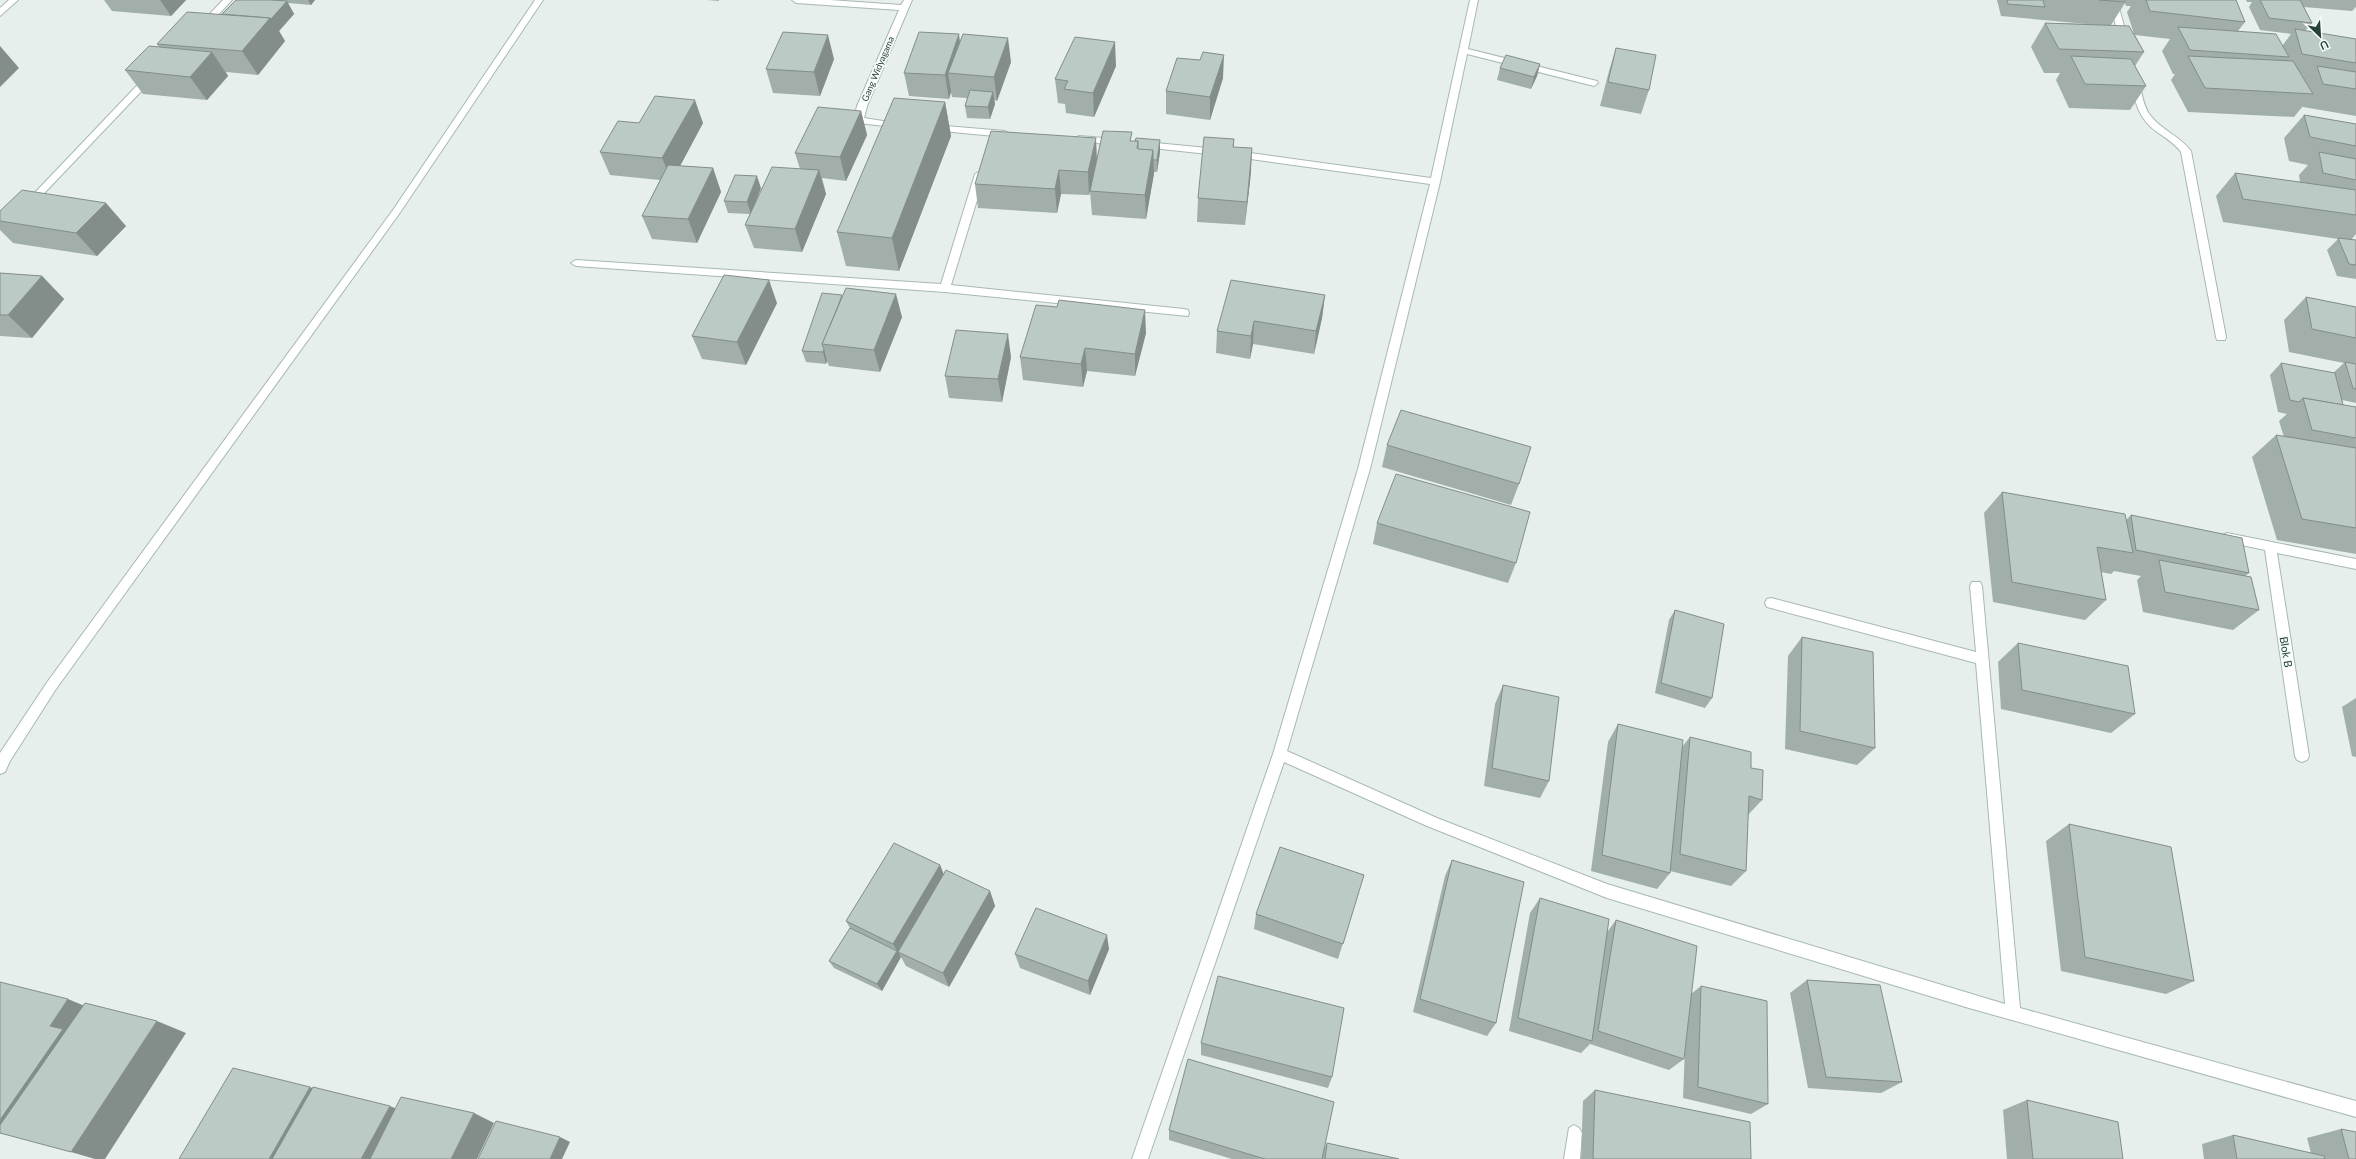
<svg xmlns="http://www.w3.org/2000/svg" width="2356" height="1159" font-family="Lato,sans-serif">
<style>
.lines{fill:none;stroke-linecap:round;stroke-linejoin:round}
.minor-casing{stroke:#a8b8b2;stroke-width:2}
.minor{fill:#fff;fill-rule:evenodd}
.wall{fill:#a1aea9;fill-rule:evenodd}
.shaded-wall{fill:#838d89}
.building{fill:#bbcac4;stroke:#838d89}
.labels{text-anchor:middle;stroke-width:3.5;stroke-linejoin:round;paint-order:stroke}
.far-street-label{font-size:9px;fill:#24423a;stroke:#f7fbf9}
.street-label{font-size:11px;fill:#24423a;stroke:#f7fbf9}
</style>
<rect width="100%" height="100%" fill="#e6efeb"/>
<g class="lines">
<!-- minor casing -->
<g class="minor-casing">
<g id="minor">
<polygon points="9,0 18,0 0,16 0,8"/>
<polygon points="223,0 232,0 207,27 201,27 201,23"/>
<polygon points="535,0 543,0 399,214 56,689 10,761 5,772 0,774 0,753 48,681 393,210"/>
<polygon points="792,0 830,0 901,5 904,0 912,0 867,106 864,118 902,124 902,128 859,123 854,120 857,106 899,10 796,3"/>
<polygon points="1470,0 1478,0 1468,49 1597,81 1598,83 1594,86 1467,54 1440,182 1370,469 1287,751 1437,818 1607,884 2005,1004 1976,663 1771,608 1767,607 1765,603 1767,599 1771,598 1976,652 1970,586 1972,582 1980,582 1982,586 2020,1008 2356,1101 2356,1117 1969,1008 1607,898 1427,826 1284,762 1148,1159 1132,1159 1273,754 1358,469 1430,184 1236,157 1231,154 1236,151 1431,178"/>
<polygon points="2109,0 2117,0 2128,41 2127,43 2120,41"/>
<polygon points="149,75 152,76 152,80 32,206 26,206 26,202 146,76"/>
<path d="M 2135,79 L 2139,82 C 2142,93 2143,106 2150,115 C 2161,130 2180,136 2191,151 L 2226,337 L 2225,340 L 2217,340 L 2216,337 L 2181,152 C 2175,144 2166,138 2157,132 C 2139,119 2135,103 2131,82 Z"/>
<polygon points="934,125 1005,131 1010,134 1005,137 931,130 931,126"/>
<polygon points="1079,136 1117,139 1122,142 1117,145 1076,141 1074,139"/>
<polygon points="1145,142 1218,149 1223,152 1218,155 1142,147 1140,145"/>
<polygon points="980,171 985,174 951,285 1184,309 1188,310 1189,313 1188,316 945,292 576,266 571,263 576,260 941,284 975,174"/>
<polygon points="2227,533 2356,559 2356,569 2277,553 2309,756 2307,760 2302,762 2297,760 2295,756 2265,550 2223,541 2221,538 2223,535"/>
<polygon points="1574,1125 1579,1128 1582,1133 1580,1159 1564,1159 1569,1128"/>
</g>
</g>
<!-- minor -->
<use href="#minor" class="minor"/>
</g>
<!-- wall -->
<g class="wall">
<polygon points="104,0 186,0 171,16 112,11"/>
<polygon points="236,0 315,0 311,5 288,3 294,14 279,31 285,41 258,75 226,72 228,76 207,100 143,94 125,70 159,47 157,44 222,14"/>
<polygon points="707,0 719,0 719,1"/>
<path d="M 1997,0 L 2236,0 L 2245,22 L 2238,31 L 2282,46 L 2291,34 L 2260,30 L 2249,7 L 2252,2 L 2247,2 L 2246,0 L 2356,0 L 2356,7 L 2352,11 L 2304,7 L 2312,23 L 2305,31 L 2356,39 L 2356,116 L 2303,107 L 2303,106 L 2294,117 L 2188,112 L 2171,80 L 2175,74 L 2173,74 L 2162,51 L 2170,39 L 2135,35 L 2144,52 L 2135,66 L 2146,86 L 2130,110 L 2069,108 L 2056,80 L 2060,73 L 2044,73 L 2031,47 L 2045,23 L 2087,24 L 2001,16 ZM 2125,3 L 2126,6 L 2131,6 L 2127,12 L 2134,34 L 2111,25 Z"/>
<polygon points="960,43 1011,62 997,101 994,100 995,104 990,119 967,118 965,106 967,98 952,97 951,92 949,99 909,96 904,73"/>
<polygon points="1616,48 1649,90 1641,114 1600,106 1609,71"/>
<polygon points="834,59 820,96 773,93 766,69"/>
<polygon points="1200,60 1223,78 1210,120 1166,114 1166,91"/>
<polygon points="1540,64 1537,76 1531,89 1497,80 1500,68"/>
<polygon points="1116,66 1094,117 1066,113 1065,104 1058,103 1055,79"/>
<polygon points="945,102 951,136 899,271 846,266 837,232"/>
<polygon points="861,111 867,135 846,181 822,178 826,194 802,252 754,248 745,225 750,214 728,213 724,201 761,188 753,207 800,169 795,153"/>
<polygon points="2304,115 2356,124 2356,234 2351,240 2356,240 2356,279 2337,276 2327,250 2338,239 2223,222 2216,196 2235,173 2300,182 2299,175 2308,165 2289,161 2284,138"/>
<polygon points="639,123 703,123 680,166 713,168 721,192 697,243 652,239 642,216 660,180 610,175 600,152"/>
<polygon points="1234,139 1234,147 1251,172 1245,225 1197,222 1198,198"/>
<polygon points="1160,140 1160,152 1157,172 1154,172 1146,219 1092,215 1090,191 1092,183 1089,195 1061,194 1057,213 978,208 975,184 1097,160 1132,141"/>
<polygon points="0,211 126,226 97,256 13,243 0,230"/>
<polygon points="0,273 42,276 64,299 32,338 0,336"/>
<polygon points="1325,295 1322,318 1314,354 1253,344 1250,359 1216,353 1217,331"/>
<polygon points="843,296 902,317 880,372 829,366 827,361 826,364 806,362 802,351"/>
<polygon points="2306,297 2356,307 2356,403 2342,400 2343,405 2356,407 2356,554 2277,540 2252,457 2276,435 2284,437 2279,421 2287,414 2278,412 2270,375 2281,363 2333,373 2344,363 2289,352 2284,320"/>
<polygon points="777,303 746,365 702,359 692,336"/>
<polygon points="1146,333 1135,376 1087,371 1083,387 1023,380 1020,357"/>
<polygon points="1011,357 1002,402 949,398 945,376"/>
<polygon points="1387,445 1519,484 1511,505 1382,467"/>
<polygon points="2002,492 2126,520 2131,515 2249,573 2245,576 2259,610 2233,630 2143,612 2137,580 2141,576 2114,571 2111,574 2101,572 2106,600 2085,620 1993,602 1984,513"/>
<polygon points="1377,523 1516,563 1508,583 1373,544"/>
<polygon points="1675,610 1712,698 1705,708 1655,693 1669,620"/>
<polygon points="1802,637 1875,748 1857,765 1785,749 1788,656"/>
<polygon points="2018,643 2135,714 2111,733 2001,709 1998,662"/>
<polygon points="1503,685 1549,781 1540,798 1484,786 1495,704"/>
<polygon points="2356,698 2356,757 2352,756 2342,707"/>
<polygon points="1618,724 1682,747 1690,737 1751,768 1762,800 1748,815 1746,871 1731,886 1670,871 1670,873 1657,889 1591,871 1608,742"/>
<polygon points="2069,824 2194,981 2166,994 2061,971 2046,841"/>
<polygon points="1452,860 1496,1023 1487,1036 1413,1012 1445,876"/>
<polygon points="940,865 944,875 990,891 995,906 949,987 906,966 901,957 882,991 834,968 829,961 850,928 846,921"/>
<polygon points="1364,875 1338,959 1254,929 1256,914"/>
<polygon points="1540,898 1608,931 1616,920 1691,994 1701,986 1768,1104 1751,1114 1683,1098 1685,1049 1684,1059 1669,1070 1590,1044 1581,1053 1509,1031 1530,913"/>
<polygon points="1109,949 1090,995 1020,968 1015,954"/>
<polygon points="1807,980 1902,1082 1881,1093 1808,1088 1790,993"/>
<polygon points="1201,1043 1332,1077 1328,1088 1201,1055"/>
<polygon points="1595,1090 1751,1159 1581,1159 1583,1101"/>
<polygon points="2027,1100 2123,1159 2007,1159 2003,1110"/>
<polygon points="2341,1129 2356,1159 2204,1159 2202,1144 2233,1135 2311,1153 2307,1138"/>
<polygon points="1169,1130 1323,1151 1327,1143 1399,1159 1232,1159 1169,1140"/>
</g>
<!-- shaded-wall -->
<g class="shaded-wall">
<polygon points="160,0 186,0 171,16"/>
<polygon points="308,0 315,0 311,5"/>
<polygon points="287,1 294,14 279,31 285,41 258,75 242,51 270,18"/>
<polygon points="959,34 962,58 948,73 951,92 949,99 945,75"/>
<polygon points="828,35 834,59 820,96 814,72"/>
<polygon points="1008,38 1011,62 997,101 994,77"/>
<polygon points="1115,42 1116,66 1094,117 1093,93"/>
<polygon points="0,46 19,68 0,87"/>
<polygon points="212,52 228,76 207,100 190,77"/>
<polygon points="1224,55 1223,78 1210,120 1210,97"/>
<polygon points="1540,64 1537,76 1531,89 1534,77"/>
<polygon points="993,92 995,104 990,119 988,107"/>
<polygon points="695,100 703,123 672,181 662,158"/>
<polygon points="945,102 951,136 899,271 892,238"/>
<polygon points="861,111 867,135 846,181 840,157"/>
<polygon points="1096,138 1097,161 1089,195 1088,172"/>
<polygon points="1160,140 1160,152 1157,172 1157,160"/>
<polygon points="1252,148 1251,172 1245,225 1247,202"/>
<polygon points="1153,150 1154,174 1146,219 1145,195"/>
<polygon points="713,168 721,192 697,243 688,219"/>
<polygon points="819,170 826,194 802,252 795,229"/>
<polygon points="1059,170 1061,194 1057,213 1055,189"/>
<polygon points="757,176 761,188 751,214 747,202"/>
<polygon points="106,203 126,226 97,256 76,233"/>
<polygon points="42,276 64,299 32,338 8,315"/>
<polygon points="769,280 777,303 746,365 737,342"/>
<polygon points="896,294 902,317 880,372 874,350"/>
<polygon points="1325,295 1322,318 1314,354 1316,331"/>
<polygon points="1145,310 1146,333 1135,376 1135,354"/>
<polygon points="1254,321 1253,344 1250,359 1251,336"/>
<polygon points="1008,334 1011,357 1002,402 998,379"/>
<polygon points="1085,348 1087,371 1083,387 1081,364"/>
<polygon points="824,349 827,361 826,364 823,352"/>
<polygon points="940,865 946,880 898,952 901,957 882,991 877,984 897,951 893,944"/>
<polygon points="990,891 995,906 949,987 943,973"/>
<polygon points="1107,935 1109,949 1090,995 1088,981"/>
<polygon points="68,999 99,1012 0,1129 0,1120 50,1026"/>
<polygon points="157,1021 186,1033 105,1159 95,1159 71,1152"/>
<polygon points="310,1087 335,1098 301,1159 269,1159"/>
<polygon points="390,1106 413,1116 390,1159 361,1159"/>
<polygon points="474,1113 494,1123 477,1159 451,1159"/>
<polygon points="560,1137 570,1142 562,1159 550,1159"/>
</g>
<!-- building -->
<g class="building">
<polygon points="236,0 271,0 287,1 271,19 270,18 222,14"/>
<polygon points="2007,0 2043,0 2045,7 2008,4"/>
<polygon points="2099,0 2124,0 2125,2"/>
<polygon points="2146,0 2236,0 2245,22 2150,11"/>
<polygon points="2260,0 2300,0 2312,23 2269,18"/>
<polygon points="187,12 270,18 242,51 157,44"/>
<polygon points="2045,23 2129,26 2144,52 2059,49"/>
<polygon points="2178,27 2276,34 2289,57 2190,50"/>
<polygon points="2295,29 2356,39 2356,63 2302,54"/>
<polygon points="783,32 828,35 814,72 766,69"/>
<polygon points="919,32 959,34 945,75 904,73"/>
<polygon points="963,34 1008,38 994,77 948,73"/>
<polygon points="1075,37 1115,42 1093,93 1064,89 1068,81 1055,79"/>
<polygon points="149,46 212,52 190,77 125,70"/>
<polygon points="1616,48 1656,55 1649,90 1608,82"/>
<polygon points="1203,52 1224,55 1210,97 1166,91 1177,58 1200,60"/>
<polygon points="1506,55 1540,64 1534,77 1500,68"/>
<polygon points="2071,56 2131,59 2146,86 2085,84"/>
<polygon points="2188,56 2293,61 2313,94 2205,88"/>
<polygon points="2317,66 2356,72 2356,89 2323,84"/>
<polygon points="970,90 993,92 988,107 965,106"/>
<polygon points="655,96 695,100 662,158 600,152 618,121 639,123"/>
<polygon points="894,98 945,102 892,238 837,232"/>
<polygon points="818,107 861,111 840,157 795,153"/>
<polygon points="2304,115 2356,124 2356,146 2310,137"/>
<polygon points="991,131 1096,138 1088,172 1059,170 1055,189 975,184"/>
<polygon points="1103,131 1132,132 1130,141 1138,141 1137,148 1153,150 1145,195 1090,191"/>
<polygon points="1204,137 1234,139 1233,147 1252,148 1247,202 1198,198"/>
<polygon points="1136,138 1160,140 1157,160 1153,160 1153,150 1138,149 1138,141 1135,141"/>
<polygon points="2319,152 2356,159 2356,180 2323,173"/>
<polygon points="668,165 713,168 688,219 642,216"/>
<polygon points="772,167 819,170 795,229 745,225"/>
<polygon points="2235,173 2356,190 2356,215 2243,199"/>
<polygon points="735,175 757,176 747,202 724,201"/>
<polygon points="22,190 106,203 76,233 0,221 0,211"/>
<polygon points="2338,238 2356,240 2356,265 2349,264"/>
<polygon points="0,273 42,276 8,315 0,315"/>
<polygon points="724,275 769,280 737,342 692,336"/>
<polygon points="1231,280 1325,295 1316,331 1254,321 1251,336 1217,331"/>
<polygon points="846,288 896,294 874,350 822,344"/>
<polygon points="822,293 842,295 838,306 822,344 824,349 823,352 802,351"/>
<polygon points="2306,297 2356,307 2356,338 2312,329"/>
<polygon points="1059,300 1145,310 1135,354 1085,348 1081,364 1020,357 1036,305 1057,307"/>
<polygon points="956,330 1008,334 998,379 945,376"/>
<polygon points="2345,362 2356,364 2356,389 2353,388"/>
<polygon points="2281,363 2335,373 2343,405 2303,398 2299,402 2290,400"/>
<polygon points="2303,398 2356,407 2356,438 2312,430"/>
<polygon points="1401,410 1531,447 1519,484 1387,445"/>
<polygon points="2276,435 2356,448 2356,528 2302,519"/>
<polygon points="1396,474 1530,512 1516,563 1377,523"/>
<polygon points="2002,492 2125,514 2133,553 2097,547 2106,600 2012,582"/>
<polygon points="2131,515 2242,538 2249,573 2136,550"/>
<polygon points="2159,560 2251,577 2259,610 2165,592"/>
<polygon points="1675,610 1724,624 1712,698 1661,683"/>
<polygon points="1802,637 1873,652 1875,748 1800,731"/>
<polygon points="2018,643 2128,666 2135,714 2022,690"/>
<polygon points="1503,685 1559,697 1549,781 1492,768"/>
<polygon points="1618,724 1683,740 1670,873 1602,855"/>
<polygon points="1690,737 1751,752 1751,768 1763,770 1762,800 1749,796 1746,871 1680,854"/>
<polygon points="2069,824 2171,847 2194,981 2085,957"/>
<polygon points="894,843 940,865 893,944 846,921"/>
<polygon points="1280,847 1364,875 1343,944 1256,914"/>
<polygon points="1452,860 1524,882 1496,1023 1420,999"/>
<polygon points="946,870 990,891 943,973 898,952"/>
<polygon points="1540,898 1609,919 1592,1041 1518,1018"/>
<polygon points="1036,908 1107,935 1088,981 1015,954"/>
<polygon points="1616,920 1697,946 1684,1059 1598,1031"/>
<polygon points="850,928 897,951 877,984 829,961"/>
<polygon points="1218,976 1344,1008 1332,1077 1201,1043"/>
<polygon points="1807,980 1880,985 1902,1082 1826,1077"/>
<polygon points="0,982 68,999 50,1026 63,1029 0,1120"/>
<polygon points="1701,986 1767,1001 1768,1104 1698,1087"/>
<polygon points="85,1003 157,1021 71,1152 0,1133 0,1125"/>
<polygon points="1188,1059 1334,1102 1322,1159 1265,1159 1169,1130"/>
<polygon points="233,1068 310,1087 269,1159 179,1159"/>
<polygon points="313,1087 390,1106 361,1159 272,1159"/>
<polygon points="1595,1090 1750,1122 1751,1159 1593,1159"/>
<polygon points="401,1097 474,1113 451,1159 370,1159"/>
<polygon points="2027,1100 2118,1122 2123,1159 2033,1159"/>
<polygon points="496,1121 560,1137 550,1159 478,1159"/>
<polygon points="2341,1129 2356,1132 2356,1159 2349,1159"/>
<polygon points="2233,1135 2324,1156 2325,1159 2237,1159"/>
<polygon points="1327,1143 1399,1159 1325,1159"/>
</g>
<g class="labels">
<!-- far-street labels -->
<g class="far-street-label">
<text transform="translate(878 69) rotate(-67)" y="3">Gang Widyagama</text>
</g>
<!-- street labels -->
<g class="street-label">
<text transform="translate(2286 652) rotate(81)" y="4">Blok B</text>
</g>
</g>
<!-- north arrow -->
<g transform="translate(2320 36) rotate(155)" stroke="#f7fbf9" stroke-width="3" paint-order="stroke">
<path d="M0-3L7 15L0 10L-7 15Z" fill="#24423a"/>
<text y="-6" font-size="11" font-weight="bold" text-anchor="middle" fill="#24423a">U</text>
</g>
</svg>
